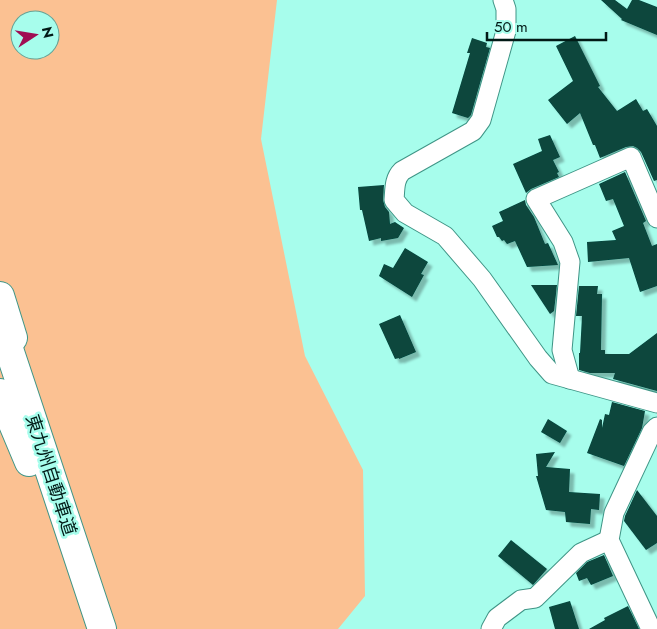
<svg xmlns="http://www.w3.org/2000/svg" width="657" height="629" font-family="Jost,'Noto Sans JP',sans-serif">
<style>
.green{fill:#fbc192;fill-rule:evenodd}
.building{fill:#07463d;filter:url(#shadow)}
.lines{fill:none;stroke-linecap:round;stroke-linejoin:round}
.minor-casing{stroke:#3f9586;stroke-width:21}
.motorway-casing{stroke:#3f9586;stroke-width:30}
.minor{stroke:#fff;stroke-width:19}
.motorway{stroke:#fff;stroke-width:28}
.labels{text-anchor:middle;stroke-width:5;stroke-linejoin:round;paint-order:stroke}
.street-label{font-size:18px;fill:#011a16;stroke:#a7fdec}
</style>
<defs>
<filter id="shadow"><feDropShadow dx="4.5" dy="4.5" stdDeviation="1" flood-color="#0004"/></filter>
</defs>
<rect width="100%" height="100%" fill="#a7fdec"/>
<!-- green -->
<path class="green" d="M 0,0 L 277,0 L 261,139 L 305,356 L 363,470 L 365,596 L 338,629 L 0,629 ZM 20,20 L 50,20 L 50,50 L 20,50 Z"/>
<!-- building -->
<g class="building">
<polygon points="601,0 615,0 627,9 632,0 639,0 657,7 657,35 621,20 622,19"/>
<polygon points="575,36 600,86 598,87 617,111 636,99 643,111 647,109 657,126 657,180 654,181 641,152 637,148 633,146 626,147 600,158 595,145 593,145 580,113 567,124 548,100 573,81 556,46"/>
<polygon points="472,38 487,43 486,47 490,48 471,115 468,118 452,113 470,53 467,53"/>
<polygon points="550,135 560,157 553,160 559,172 557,173 559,177 531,189 526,193 513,164 542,151 538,139"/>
<polygon points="625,172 646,221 643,223 652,246 657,244 657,286 640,292 629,258 588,262 587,242 616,240 612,231 624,226 613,199 606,201 599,184"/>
<polygon points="384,185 383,200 385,207 389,212 390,224 395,222 404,228 398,238 381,241 381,238 369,241 362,210 360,210 358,187"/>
<polygon points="525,200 526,205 534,217 545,244 548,243 558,265 527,267 515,241 507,244 504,240 502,241 499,237 497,237 492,226 503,221 499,212"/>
<polygon points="405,248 428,262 421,274 424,275 412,297 379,276 384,264 393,268"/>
<polygon points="531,285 557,285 554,311 550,314"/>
<polygon points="579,286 598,286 597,294 602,294 601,350 605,350 605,354 629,354 657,333 657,391 613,379 615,373 590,373 579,370 579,353 580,353 582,316 576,316"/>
<polygon points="400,315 416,352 399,359 399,358 395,359 379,324"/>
<polygon points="612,402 645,411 642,428 624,466 587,453 600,419 602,420 602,428 605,414 609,415"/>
<polygon points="548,419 567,431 560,443 541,432"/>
<polygon points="555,452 546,467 570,469 569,492 600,494 599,510 591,509 590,524 566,522 565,512 546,510 536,476 538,476 536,454"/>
<polygon points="637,490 657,516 657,543 646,550 624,521 625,516"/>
<polygon points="511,540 547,569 533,585 498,556"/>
<polygon points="604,555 613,576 591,585 587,578 579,581 576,573 587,562"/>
<polygon points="570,601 579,629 555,629 549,607"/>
<polygon points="628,606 639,629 589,629 605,620 604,618"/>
</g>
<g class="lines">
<!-- minor casing -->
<g class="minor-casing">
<g id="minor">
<path d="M 503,0 L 506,9 L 506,31 L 481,120 L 473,131 L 402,171 C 394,179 395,189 394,200 L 405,213 L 445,236 L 482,279 L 538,358 L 552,374 L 657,403"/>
<polyline points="570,379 562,350 570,262 563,242 536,199 631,157 657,218"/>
<polyline points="491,629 497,618 521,600 535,598 581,553 609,540"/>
<polyline points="651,629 609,540 614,513 652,432 657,427"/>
</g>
</g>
<!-- motorway casing -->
<g class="motorway-casing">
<g id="motorway">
<polyline points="0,296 13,338"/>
<polyline points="0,322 102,629"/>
<polyline points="0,393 29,462"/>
</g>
</g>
<!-- minor -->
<use href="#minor" class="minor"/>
<!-- motorway -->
<use href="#motorway" class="motorway"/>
</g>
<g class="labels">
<!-- street labels -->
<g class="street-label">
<text transform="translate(51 475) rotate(72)" y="6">東九州自動車道</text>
</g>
</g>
<!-- north arrow -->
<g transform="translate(35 35) rotate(78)"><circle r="24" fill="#a7fdec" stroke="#65a296"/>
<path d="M0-4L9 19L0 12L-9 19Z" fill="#a00d53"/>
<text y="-8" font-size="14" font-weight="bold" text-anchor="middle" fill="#011a16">N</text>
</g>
<!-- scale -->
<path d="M487 32v8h119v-8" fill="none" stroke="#011a16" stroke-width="2.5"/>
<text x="494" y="32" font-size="15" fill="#011a16" stroke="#a7fdec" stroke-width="4" paint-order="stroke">50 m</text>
</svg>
